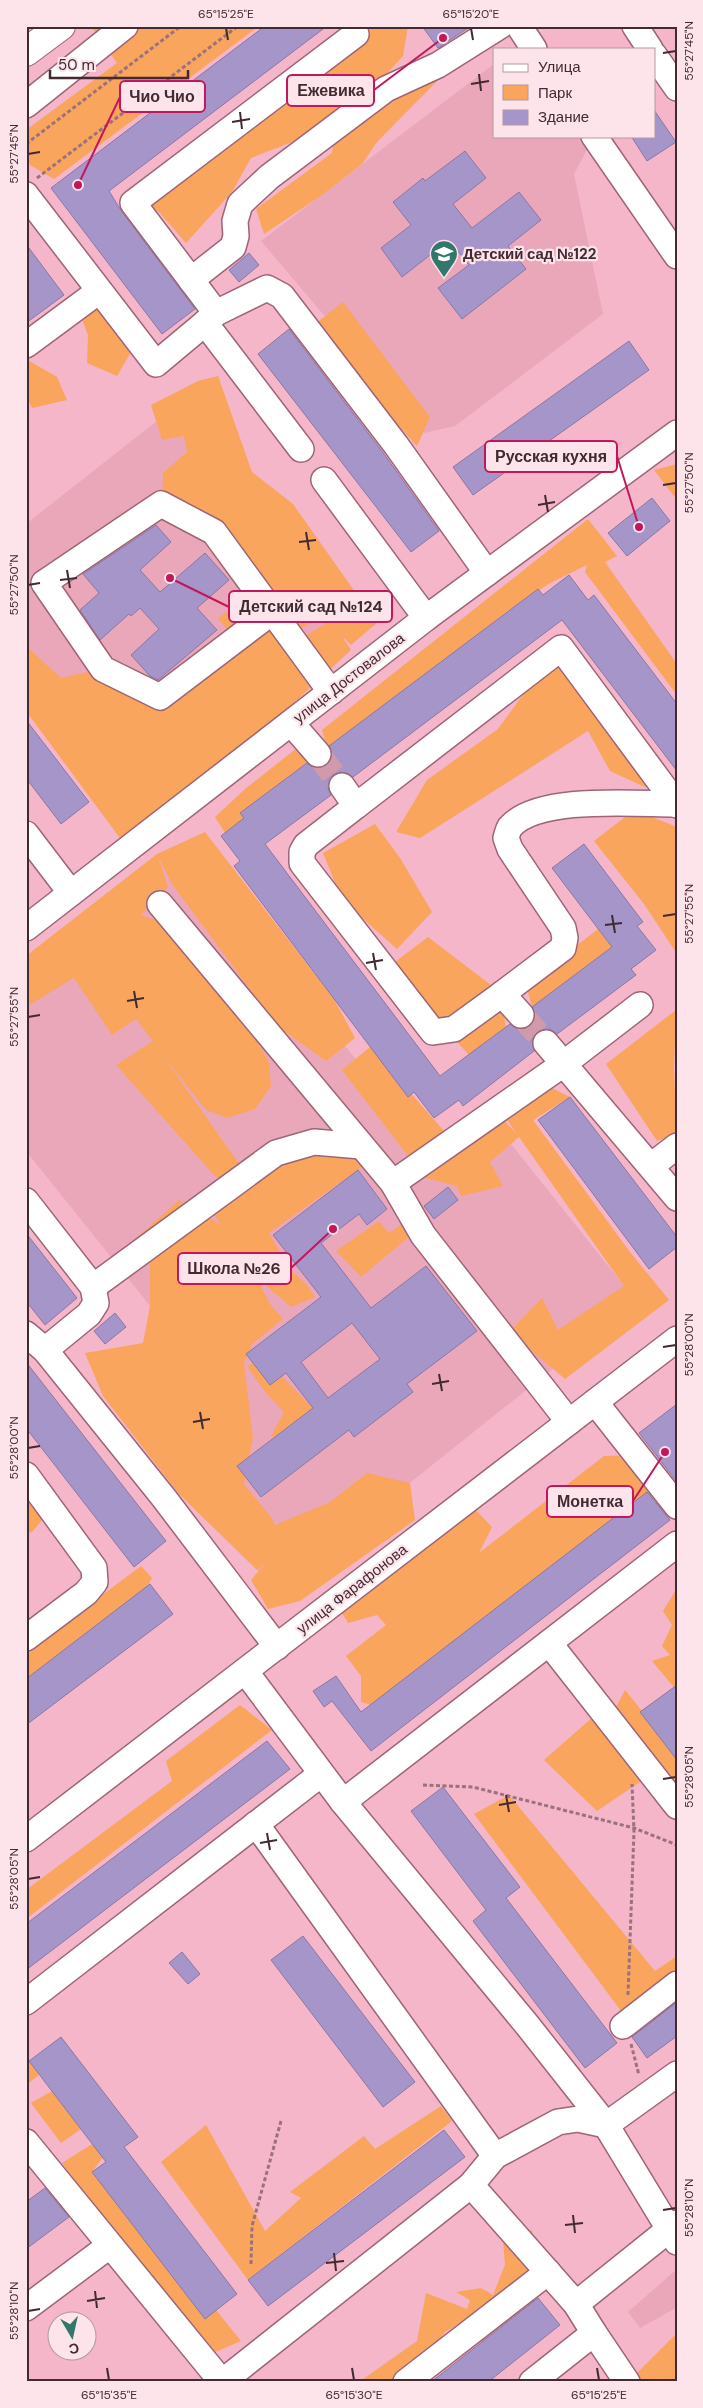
<svg xmlns="http://www.w3.org/2000/svg" width="703" height="2408" font-family="'DM Sans',sans-serif">
<style>
.built{fill:#eba7ba}
.green{fill:#f9a55d;fill-rule:evenodd}
.building{fill:#a695c8;stroke:#8877a8;fill-rule:evenodd}
.lines{fill:none;stroke-linecap:round;stroke-linejoin:round}
.minor-tunnel{stroke:#d09aaa;stroke-width:25;stroke-dasharray:25 12;stroke-linecap:butt}
.minor-casing{stroke:#9d6576;stroke-width:28}
.major-casing{stroke:#9d6576;stroke-width:30}
.path{stroke:#9c717e;stroke-width:3;stroke-dasharray:4 2.5;stroke-linecap:butt}
.minor{stroke:#fff;stroke-width:25}
.major{stroke:#fff;stroke-width:28}
.ticks{fill:none;stroke:#422a32;stroke-width:2}
.labels{text-anchor:middle;stroke-width:4.5;stroke-linejoin:round;paint-order:stroke}
.poi-label{font-size:15px;font-weight:bold;fill:#422a32;stroke:#fde3ea;text-anchor:start}
.street-label{font-size:15px;fill:#422a32;stroke:#fde3ea}
.leader{fill:none;stroke:#c2185b;stroke-width:2}
.callout-dot{fill:#c2185b;stroke:#fde3ea;stroke-width:2}
.callout{fill:#fde3ea;stroke:#c2185b;stroke-width:2}
.callout-label{font-size:16px;text-anchor:middle;font-weight:bold;fill:#422a32}
.neatline{fill:none;stroke:#422a32;stroke-width:2}
.ticks-label{font-size:12px;text-anchor:middle;fill:#422a32}
</style>
<rect width="100%" height="100%" fill="#f4b6c8"/>
<!-- built -->
<g class="built">
<polygon points="494,64 494,136 580,136 588,148 574,174 603,314 455,426 424,433 261,241"/>
<polygon points="181,402 354,631 122,808 26,688 26,524"/>
<polygon points="184,844 445,1171 499,1129 637,1302 274,1591 111,1387 175,1337 26,1151 26,970"/>
<polygon points="677,2269 677,2311 674,2309 640,2328 628,2312"/>
</g>
<!-- green -->
<g class="green">
<polygon points="96,26 259,26 54,179 30,165 26,153 26,130 117,63 93,29"/>
<polygon points="375,26 408,26 403,56 367,95 292,142 251,158 232,192 186,243 159,212 138,199"/>
<polygon points="442,76 377,142 362,164 322,195 264,234 256,209 332,153 335,130 404,83"/>
<polygon points="343,302 430,417 417,446 310,328"/>
<polygon points="98,305 131,352 117,376 87,363 88,335 80,314"/>
<polygon points="26,359 57,377 67,400 32,408 26,395"/>
<path d="M 218,376 L 252,472 L 293,504 L 377,623 L 351,645 L 341,635 L 351,650 L 131,853 L 26,711 L 26,646 L 61,678 L 100,669 L 160,709 L 239,645 L 218,618 L 251,595 L 225,554 L 162,513 L 163,473 L 187,452 L 184,436 L 162,440 L 151,405 L 198,381 ZM 322,617 L 328,622 L 296,642 L 289,635 Z"/>
<polygon points="677,464 677,500 654,470"/>
<polygon points="588,519 617,556 605,562 677,664 677,695 585,572 587,565 550,583 505,613 328,752 322,730"/>
<polygon points="574,655 659,772 645,787 610,771 588,731 420,838 396,832 427,780 498,729 527,689"/>
<polygon points="302,744 313,758 227,836 215,817 245,789"/>
<polygon points="634,810 677,827 677,954 644,904 594,841"/>
<polygon points="375,824 400,858 432,912 397,949 342,900 323,853"/>
<polygon points="205,832 334,999 355,1038 326,1061 277,1026 172,884 159,859 168,887 141,915 164,923 258,1043 269,1062 271,1086 255,1109 227,1118 206,1110 163,1056 247,1175 293,1144 370,1157 416,1231 361,1277 336,1251 379,1221 389,1233 408,1220 367,1160 358,1170 269,1233 291,1270 306,1284 315,1297 291,1307 257,1278 270,1304 283,1319 252,1344 244,1363 253,1438 244,1484 271,1517 275,1525 330,1502 367,1473 410,1483 415,1520 300,1601 268,1609 251,1580 267,1561 257,1570 179,1494 103,1396 85,1353 143,1343 150,1306 150,1252 133,1241 179,1200 221,1225 204,1199 222,1184 116,1065 153,1041 136,1019 112,1035 74,978 26,1007 26,956 157,854"/>
<polygon points="598,929 612,947 532,1007 526,985"/>
<polygon points="428,937 500,992 506,1027 469,1055 449,1033 395,962"/>
<polygon points="676,1010 674,1069 677,1135 657,1141 606,1064"/>
<polygon points="370,1047 445,1132 496,1112 516,1133 504,1115 544,1084 570,1097 533,1120 630,1252 669,1300 565,1379 509,1332 542,1298 558,1330 624,1286 519,1137 490,1162 503,1186 461,1196 457,1186 425,1178 342,1070"/>
<polygon points="264,1358 313,1408 275,1437 271,1436 284,1412 266,1393 247,1366"/>
<polygon points="643,1455 662,1490 372,1705 361,1702 361,1676 346,1656 386,1625 377,1615 348,1623 339,1608 471,1505 492,1527 479,1553 604,1456"/>
<polygon points="26,1494 44,1518 32,1532 26,1533"/>
<polygon points="141,1566 152,1578 147,1587 26,1679 26,1652"/>
<polygon points="677,1588 677,1661 674,1659 677,1663 677,1691 652,1661 670,1655 662,1646 672,1625 663,1611"/>
<polygon points="625,1690 677,1754 677,1783 616,1707"/>
<polygon points="240,1705 272,1730 26,1919 26,1890 172,1781 166,1761"/>
<polygon points="602,1709 649,1776 597,1811 544,1760"/>
<polygon points="509,1795 655,1971 677,1956 677,1993 633,2027 474,1814"/>
<polygon points="29,2061 39,2075 26,2085 26,2063"/>
<polygon points="52,2091 81,2129 61,2143 31,2103"/>
<polygon points="441,2106 452,2121 248,2280 161,2162 206,2125 265,2231 301,2198 290,2192 364,2136 375,2149"/>
<polygon points="92,2144 103,2157 92,2172 166,2268 216,2310 241,2341 206,2356 62,2163"/>
<polygon points="532,2230 538,2297 481,2342 465,2320 445,2332 412,2382 359,2382 417,2341 426,2293 467,2309 470,2300 456,2292 481,2288 493,2295 505,2265 503,2240"/>
<polygon points="677,2333 677,2382 643,2382 636,2374"/>
</g>
<!-- building -->
<g class="building">
<polygon points="265,26 327,26 109,191 122,212 195,309 162,334 51,188"/>
<polygon points="422,26 471,26 438,48"/>
<polygon points="654,110 676,142 647,161 631,136 654,136"/>
<polygon points="465,151 486,178 453,204 472,228 519,192 541,220 508,246 526,269 462,319 438,288 469,265 451,243 441,250 439,248 402,277 381,248 411,225 393,202 423,178 425,181"/>
<polygon points="26,244 64,295 26,323"/>
<polygon points="249,253 259,265 239,282 229,270"/>
<polygon points="289,329 384,454 439,531 411,552 258,354"/>
<polygon points="629,341 649,370 473,495 453,467"/>
<polygon points="652,498 670,521 627,556 608,533"/>
<polygon points="156,525 171,542 140,570 160,592 205,553 229,580 197,608 217,630 158,680 150,676 131,655 159,629 140,608 131,616 129,614 100,640 80,610 99,593 83,574"/>
<polygon points="569,575 588,600 594,595 677,704 677,771 562,620 353,777 341,772 333,775 328,787 331,795 265,844 440,1076 510,1024 517,1029 530,1026 535,1019 532,1007 612,947 552,868 584,844 643,922 637,926 656,950 631,969 636,975 557,1034 550,1029 537,1032 532,1039 534,1051 463,1106 459,1100 434,1118 414,1092 408,1097 234,866 240,861 221,836 244,818 240,813 307,763 314,768 327,765 332,758 329,746 538,589 543,595"/>
<polygon points="26,720 89,802 61,824 26,778"/>
<polygon points="570,1097 677,1237 677,1247 649,1269 538,1120"/>
<path d="M 358,1170 L 387,1209 L 367,1225 L 359,1214 L 321,1243 L 371,1308 L 426,1266 L 477,1331 L 407,1384 L 413,1392 L 354,1437 L 349,1430 L 261,1497 L 237,1466 L 313,1408 L 286,1373 L 270,1385 L 246,1354 L 321,1297 L 273,1235 ZM 352,1323 L 380,1359 L 328,1398 L 301,1362 Z"/>
<polygon points="448,1187 458,1200 434,1219 424,1206"/>
<polygon points="26,1233 77,1298 45,1325 26,1301"/>
<polygon points="115,1313 126,1327 105,1344 94,1331"/>
<polygon points="26,1362 166,1541 134,1567 26,1428"/>
<polygon points="677,1404 677,1482 639,1433"/>
<polygon points="647,1492 670,1520 371,1751 332,1701 324,1707 313,1691 336,1676 361,1712"/>
<polygon points="150,1584 173,1614 26,1725 26,1679"/>
<polygon points="677,1685 677,1760 640,1712"/>
<polygon points="267,1741 290,1769 26,1970 26,1924"/>
<polygon points="443,1787 520,1887 506,1898 617,2043 585,2068 473,1921 486,1910 411,1811"/>
<polygon points="303,1936 415,2082 383,2107 271,1960"/>
<polygon points="182,1952 200,1974 188,1984 169,1963"/>
<polygon points="677,2002 677,2036 647,2058 632,2037"/>
<polygon points="61,2037 138,2137 124,2147 237,2294 205,2319 92,2172 106,2162 29,2061"/>
<polygon points="444,2130 465,2157 268,2306 248,2280"/>
<polygon points="45,2188 69,2217 26,2249 26,2202"/>
<polygon points="538,2298 560,2325 488,2382 431,2382"/>
</g>
<g class="lines">
<!-- minor-tunnel -->
<g class="minor-tunnel">
<polyline points="318,754 342,786"/>
<polyline points="521,1015 546,1043"/>
</g>
<!-- minor casing -->
<g class="minor-casing">
<g id="minor">
<polyline points="519,26 534,49"/>
<polyline points="635,26 650,49"/>
<polyline points="654,55 677,88"/>
<polyline points="26,105 125,26"/>
<polyline points="594,136 677,256"/>
<polyline points="26,195 156,364 205,323 301,449"/>
<polyline points="191,280 233,247 236,236 235,221 240,204 269,177 386,89 438,65 500,26"/>
<polyline points="216,313 267,288 282,296 396,445 487,573"/>
<polyline points="205,323 216,313 133,203 356,34"/>
<polyline points="26,345 99,291"/>
<polyline points="324,480 426,618"/>
<polyline points="272,612 160,697 103,669 44,583 161,504 214,532 331,692"/>
<polyline points="291,723 318,754"/>
<polyline points="342,786 356,806 306,845 302,852 302,863 433,1032 454,1029 502,994 521,1015"/>
<polyline points="356,806 561,648 677,805"/>
<polyline points="26,834 71,893"/>
<polyline points="160,904 393,1183"/>
<polyline points="26,928 426,618 677,433"/>
<path d="M 502,994 L 563,948 L 565,938 L 563,928 L 510,849 L 506,838 C 507,835 508,830 510,827 C 538,795 635,804 675,804"/>
<polyline points="546,1043 677,1198"/>
<polyline points="651,1166 677,1146"/>
<polyline points="26,1201 93,1287 96,1303 89,1314 45,1350"/>
<polyline points="93,1287 276,1153 314,1142 361,1146"/>
<polyline points="26,1334 45,1350 164,1498 277,1647"/>
<polyline points="595,1402 677,1506"/>
<polyline points="569,1422 423,1235 393,1183 562,1065 640,1005"/>
<polyline points="26,1475 94,1568 95,1582 86,1593 26,1638"/>
<polyline points="549,1643 677,1806"/>
<polyline points="245,1671 343,1802 528,2026 606,2125 677,2242"/>
<polyline points="343,1802 677,1544"/>
<polyline points="256,1824 495,2156"/>
<polyline points="26,1839 677,1339"/>
<polyline points="26,2002 321,1774"/>
<polyline points="623,2026 677,1984"/>
<polyline points="26,2142 222,2382"/>
<polyline points="471,2185 576,2304 594,2333 532,2382"/>
<polyline points="576,2304 677,2223"/>
<polyline points="26,2308 109,2246"/>
<polyline points="594,2333 627,2382"/>
<polyline points="222,2382 471,2185 495,2156 558,2122 578,2119 606,2125 677,2074"/>
<polyline points="406,2382 548,2272"/>
</g>
</g>
<!-- major casing -->
<g class="major-casing">
<polyline id="major" points="26,52 61,26"/>
</g>
<!-- path -->
<g class="path">
<polyline points="26,144 181,26"/>
<polyline points="37,178 238,26"/>
<polyline points="423,1785 473,1787 634,1828 677,1845"/>
<polyline points="628,1995 634,1831 632,1784"/>
<polyline points="631,2044 639,2075"/>
<polyline points="251,2264 252,2226 281,2121"/>
</g>
<!-- minor -->
<use href="#minor" class="minor"/>
<!-- major -->
<use href="#major" class="major"/>
</g>
<!-- ticks -->
<path class="ticks" d="M 226,28 L 228,40M 471,28 L 473,40M 663,53 L 676,51M 479,74 L 481,91M 471,84 L 489,81M 240,112 L 242,129M 232,122 L 250,119M 28,154 L 40,152M 663,485 L 676,483M 545,495 L 548,512M 538,505 L 555,502M 306,532 L 309,550M 299,542 L 316,540M 67,570 L 70,588M 60,580 L 77,578M 28,585 L 40,583M 612,915 L 615,933M 663,916 L 676,914M 605,925 L 622,923M 373,953 L 376,970M 366,963 L 383,960M 134,991 L 137,1008M 127,1001 L 144,998M 28,1017 L 40,1015M 663,1347 L 676,1345M 439,1374 L 442,1391M 432,1384 L 449,1381M 200,1412 L 203,1429M 193,1422 L 210,1419M 28,1448 L 40,1446M 663,1779 L 676,1777M 506,1795 L 509,1812M 499,1805 L 516,1802M 267,1833 L 270,1850M 260,1843 L 277,1840M 28,1879 L 40,1877M 663,2210 L 676,2208M 573,2215 L 575,2233M 565,2225 L 583,2223M 334,2253 L 336,2271M 326,2263 L 344,2261M 95,2291 L 97,2308M 87,2301 L 105,2298M 28,2311 L 40,2309M 107,2368 L 109,2380M 352,2368 L 354,2380M 597,2368 L 599,2380"/>
<!-- icons -->
<defs>
<g id="school-pin" transform="scale(1.4375)"><path d="M0 17L-7.5 6A9.5 9.5 0 1 1 7.5 6Z" fill="#32776b" stroke="#fde3ea"/><path d="M0-5L7-2L0 1L-7-2ZM-4 1L0 2.5L4 1V4Q0 6-4 4Z" fill="#fff"/></g>
</defs>
<g fill-rule="evenodd">
<use href="#school-pin" x="444" y="254"/>
</g>
<g class="labels">
<!-- poi labels -->
<g class="poi-label">
<text x="463" y="259">Детский сад №122</text>
</g>
<!-- street labels -->
<g class="street-label">
<text transform="translate(349 678) rotate(-38)" y="5">улица Достовалова</text>
<text transform="translate(352 1589) rotate(-38)" y="5">улица Фарафонова</text>
</g>
</g>
<!-- callouts -->
<path class="leader" d="M443 38L374 90M78 185L120 97M639 527L617 456M170 578L229 607M333 1229L291 1268M665 1452L633 1501"/>
<g class="callout-dot">
<circle cx="443" cy="38" r="5"/>
<circle cx="78" cy="185" r="5"/>
<circle cx="639" cy="527" r="5"/>
<circle cx="170" cy="578" r="5"/>
<circle cx="333" cy="1229" r="5"/>
<circle cx="665" cy="1452" r="5"/>
</g>
<g class="callout">
<rect x="287" y="75" width="87" height="31" rx="5"/>
<rect x="120" y="81" width="85" height="31" rx="5"/>
<rect x="485" y="441" width="132" height="31" rx="5"/>
<rect x="229" y="591" width="163" height="31" rx="5"/>
<rect x="178" y="1253" width="113" height="31" rx="5"/>
<rect x="547" y="1486" width="86" height="31" rx="5"/>
</g>
<g class="callout-label">
<text x="331" y="96">Ежевика</text>
<text x="162" y="102">Чио Чио</text>
<text x="551" y="462">Русская кухня</text>
<text x="311" y="612">Детский сад №124</text>
<text x="234" y="1274">Школа №26</text>
<text x="590" y="1507">Монетка</text>
</g>
<!-- border -->
<rect width="703" height="2408" fill="none" stroke="#fde3ea" stroke-width="55"/>
<!-- legend -->
<rect x="493" y="48" width="162" height="90" fill="#fde3ea" stroke="#b299a0"/>
<rect x="503" y="64" width="25" height="8" fill="#ffffff" stroke="#b299a0"/>
<text x="538" y="72" font-size="15" fill="#422a32">Улица</text>
<rect x="503" y="85" width="25" height="15" fill="#f9a55d" stroke="#b299a0"/>
<text x="538" y="98" font-size="15" fill="#422a32">Парк</text>
<rect x="503" y="110" width="25" height="15" fill="#a695c8" stroke="#b299a0"/>
<text x="538" y="122" font-size="15" fill="#422a32">Здание</text>
<!-- north arrow -->
<g transform="translate(72 2336) rotate(171)"><circle r="24" fill="#fde3ea" stroke="#b299a0"/>
<path d="M0-4L9 19L0 12L-9 19Z" fill="#32776b"/>
<text y="-8" font-size="14" font-weight="bold" text-anchor="middle" fill="#422a32">С</text>
</g>
<!-- scale -->
<path d="M50 70v8h138v-8" fill="none" stroke="#422a32" stroke-width="2.5"/>
<text x="58" y="70" font-size="15" fill="#422a32" stroke="#fde3ea" stroke-width="4" paint-order="stroke">50 m</text>
<rect x="28" y="28" width="648" height="2352" class="neatline"/>
<g class="ticks-label">
<text x="226" y="18">65°15'25"E</text>
<text x="471" y="18">65°15'20"E</text>
<text transform="translate(689 51) rotate(-90)" y="4">55°27'45"N</text>
<text transform="translate(14 154) rotate(-90)" y="4">55°27'45"N</text>
<text transform="translate(689 483) rotate(-90)" y="4">55°27'50"N</text>
<text transform="translate(14 585) rotate(-90)" y="4">55°27'50"N</text>
<text transform="translate(689 914) rotate(-90)" y="4">55°27'55"N</text>
<text transform="translate(14 1017) rotate(-90)" y="4">55°27'55"N</text>
<text transform="translate(689 1345) rotate(-90)" y="4">55°28'00"N</text>
<text transform="translate(14 1448) rotate(-90)" y="4">55°28'00"N</text>
<text transform="translate(689 1777) rotate(-90)" y="4">55°28'05"N</text>
<text transform="translate(14 1879) rotate(-90)" y="4">55°28'05"N</text>
<text transform="translate(689 2208) rotate(-90)" y="4">55°28'10"N</text>
<text transform="translate(14 2311) rotate(-90)" y="4">55°28'10"N</text>
<text x="109" y="2399">65°15'35"E</text>
<text x="354" y="2399">65°15'30"E</text>
<text x="599" y="2399">65°15'25"E</text>
</g>
</svg>
